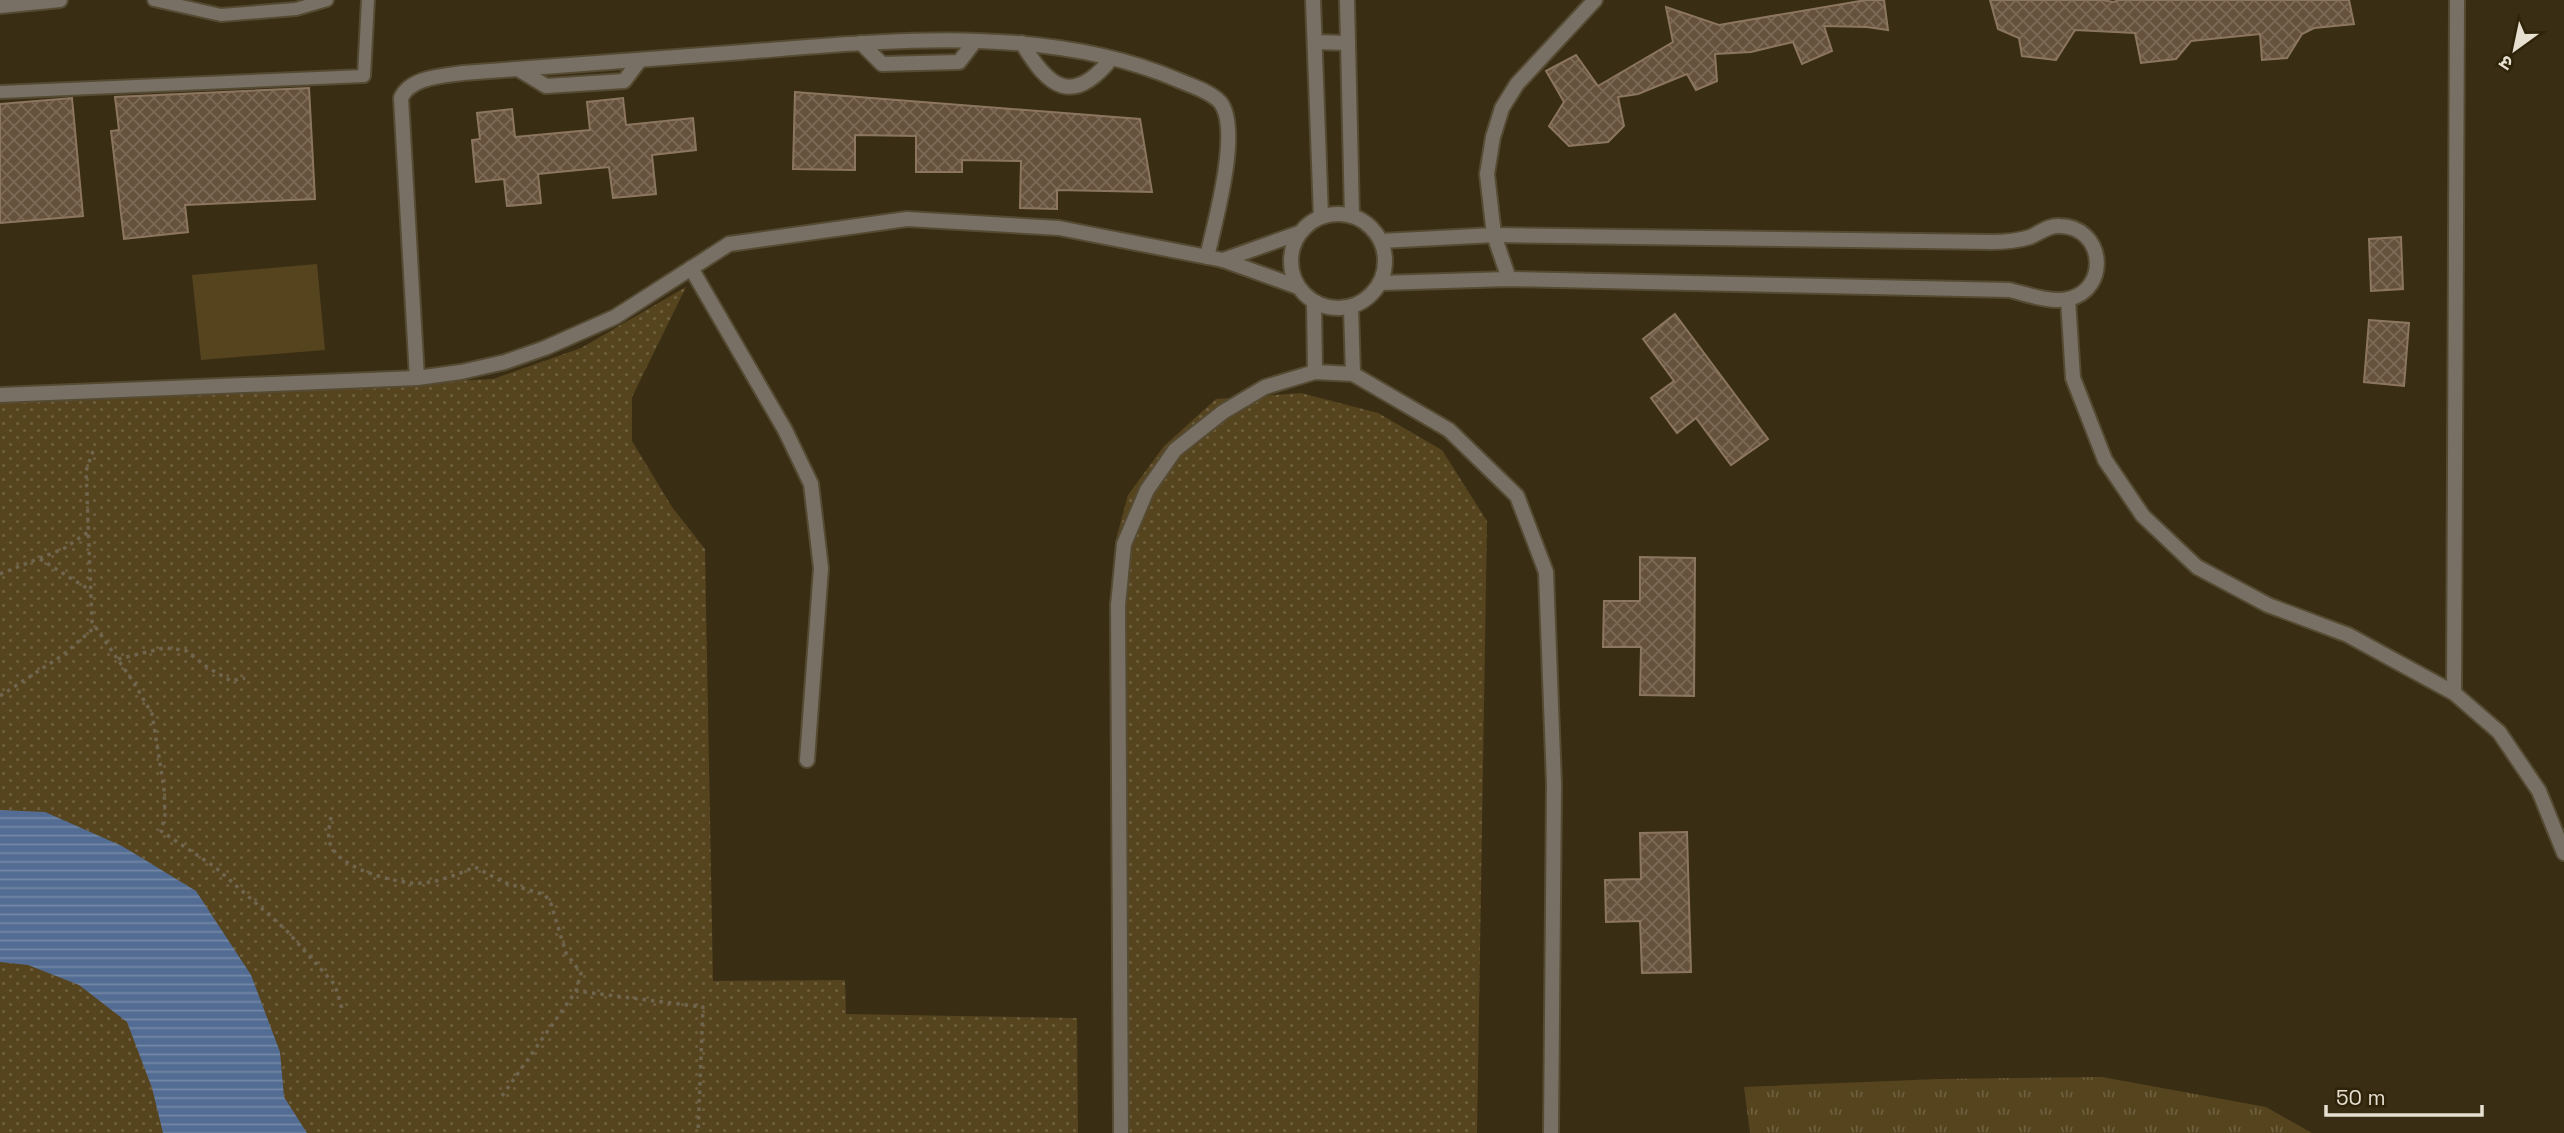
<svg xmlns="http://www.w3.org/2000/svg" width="2564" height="1133" font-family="'Space Grotesk','Noto Sans Devanagari',sans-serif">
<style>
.grass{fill:url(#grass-tufts)}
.park{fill:url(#park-dots)}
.pitch{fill:#56441e}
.water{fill:url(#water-rules)}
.building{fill:url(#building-cross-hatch);stroke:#8c7660;stroke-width:2}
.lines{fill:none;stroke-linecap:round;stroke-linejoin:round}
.service-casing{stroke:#554a32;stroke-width:16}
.minor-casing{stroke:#554a32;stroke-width:18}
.tertiary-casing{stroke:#554a32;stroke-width:18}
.path{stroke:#706650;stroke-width:3.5;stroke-dasharray:3.5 5;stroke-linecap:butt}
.service{stroke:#787065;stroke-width:12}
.minor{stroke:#787065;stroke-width:14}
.tertiary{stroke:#787065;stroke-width:14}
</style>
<defs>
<pattern id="grass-tufts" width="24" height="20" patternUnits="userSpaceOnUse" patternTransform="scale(1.75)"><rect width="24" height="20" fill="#56441e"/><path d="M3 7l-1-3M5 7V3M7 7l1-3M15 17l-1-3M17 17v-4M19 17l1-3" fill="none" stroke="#6e5f3e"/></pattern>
<pattern id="park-dots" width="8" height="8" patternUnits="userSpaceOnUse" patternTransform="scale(1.75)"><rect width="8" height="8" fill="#56441e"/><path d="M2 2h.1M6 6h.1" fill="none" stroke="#6e5f3e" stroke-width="1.8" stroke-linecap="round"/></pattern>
<pattern id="water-rules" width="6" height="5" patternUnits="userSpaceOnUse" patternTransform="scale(1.75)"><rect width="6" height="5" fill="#536c93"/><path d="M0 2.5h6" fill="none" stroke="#7488a6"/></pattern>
<pattern id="building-cross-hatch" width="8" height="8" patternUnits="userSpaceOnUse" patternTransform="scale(1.75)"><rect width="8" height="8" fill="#66513c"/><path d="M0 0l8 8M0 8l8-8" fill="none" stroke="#7c6a57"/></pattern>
</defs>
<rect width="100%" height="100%" fill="#392d14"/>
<!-- grass -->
<polygon class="grass" points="2102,1077 2266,1107 2312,1133 1750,1133 1744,1087 1939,1079"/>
<!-- park -->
<g class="park">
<polygon points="686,287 632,397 632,441 672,507 705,549 713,981 845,980 846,1014 1077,1018 1078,1133 0,1133 0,403 493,379 581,348"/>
<polygon points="1301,393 1378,413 1442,450 1487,521 1477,1133 1126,1133 1115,543 1128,495 1164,446 1216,399"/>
</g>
<!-- pitch -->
<polygon class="pitch" points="317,264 325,350 201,360 192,275"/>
<!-- water -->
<polygon class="water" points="0,810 45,812 122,846 196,891 251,975 280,1052 284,1097 307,1133 163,1133 152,1088 127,1022 79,985 28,965 0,962"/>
<!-- building -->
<g class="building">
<polygon points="1866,0 1884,0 1888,30 1867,27 1824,26 1832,51 1802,64 1793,42 1751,52 1715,54 1717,81 1696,90 1687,74 1638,94 1618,97 1624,126 1608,142 1569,146 1549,126 1564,102 1546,71 1576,55 1598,86 1673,42 1666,7 1719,25"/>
<polygon points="1990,0 2103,0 2113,2 2120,0 2349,0 2354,24 2314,28 2302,34 2287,58 2262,60 2260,34 2191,41 2176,59 2141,63 2135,33 2075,30 2056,60 2022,56 2019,38 1998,29"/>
<polygon points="309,88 315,199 185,205 188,232 124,239 111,131 119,130 115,97"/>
<polygon points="795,92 1140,119 1152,192 1057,190 1057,209 1020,208 1021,161 962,160 962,172 916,172 916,136 855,135 855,170 793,169"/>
<polygon points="72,98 83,216 0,223 0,104"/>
<polygon points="623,98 626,125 693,118 696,150 652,155 656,194 613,198 609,167 538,174 541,203 507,206 504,179 476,182 472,140 480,139 477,113 512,109 515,137 590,130 587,102"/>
<polygon points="2401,237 2403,289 2371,291 2369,239"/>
<polygon points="1675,314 1768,439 1731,465 1696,418 1677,433 1651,398 1674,381 1643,339"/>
<polygon points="2369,320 2409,323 2404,386 2364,382"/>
<polygon points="1640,557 1695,558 1694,696 1640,695 1641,647 1603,647 1604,601 1640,601"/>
<polygon points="1687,832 1691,972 1642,973 1640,921 1606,922 1605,880 1641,879 1640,833"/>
</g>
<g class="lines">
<!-- service casing -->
<g class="service-casing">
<g id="service">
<polyline points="154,0 221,15 296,9 327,0"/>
<polyline points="0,92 364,76 368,0"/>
</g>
</g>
<!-- minor casing -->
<g class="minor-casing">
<g id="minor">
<polyline points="1313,0 1321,217"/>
<polyline points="1347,0 1352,216"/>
<polyline points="1315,42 1348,43"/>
<polyline points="861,43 882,64 959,62 975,41"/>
<path d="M 1022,43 C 1048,87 1072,107 1111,59"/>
<polyline points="518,69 546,86 624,81 640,60"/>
<circle cx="1338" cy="261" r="47"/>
<polyline points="1223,260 1299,233"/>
<polyline points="691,268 785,430 811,484 821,568 807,760"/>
<polyline points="1509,279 1494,235 1487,174 1493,137 1502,108 1517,84 1595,0"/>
<path d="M 1380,283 L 1509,279 L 2009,290 C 2027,294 2050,303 2068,299 C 2110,290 2105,227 2060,226 C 2048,225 2040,233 2030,237 C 2017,241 2005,242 1992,242 L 1494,235 L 1381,241"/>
<polyline points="2068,299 2073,378 2105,460 2143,516 2197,567 2268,605 2348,635 2454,693 2499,732 2539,791 2564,853"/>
<polyline points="1314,302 1315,372"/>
<polyline points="1351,307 1353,374"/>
<path d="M 417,378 L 401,98 C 410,77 443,76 463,73 C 556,66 650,59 743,52 C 884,41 1045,23 1178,80 C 1191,86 1210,91 1220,102 C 1242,129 1214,225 1207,257"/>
<polyline points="0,395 417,378 461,372 505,362 545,348 615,317 729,244 907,219 1059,228 1223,260 1298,287"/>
<polyline points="2454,693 2457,0"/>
<polyline points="1121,1133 1118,605 1124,544 1147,490 1175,450 1223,412 1265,387 1315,372 1353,374 1449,430 1517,496 1546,572 1554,784 1551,1133"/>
</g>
</g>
<!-- tertiary casing -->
<g class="tertiary-casing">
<polyline id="tertiary" points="0,6 60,0"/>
</g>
<!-- path -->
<g class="path">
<polyline points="93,451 86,471 92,622 134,683 152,714 164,788 165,815 161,831 215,867 286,930 335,985 342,1009"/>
<polyline points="40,559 90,590"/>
<polyline points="0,574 65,548 88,532"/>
<polyline points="118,659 164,648 185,650 207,667 231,681 245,678"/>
<polyline points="0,696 63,655 95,627"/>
<path d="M 331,817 C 330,823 328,832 329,839 C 333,867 387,880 411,883 C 433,885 455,875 475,867 L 503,882 L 545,895 L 551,904 L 566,953 L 581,973 L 576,991"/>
<polyline points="502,1096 576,991 703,1007 698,1133"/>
</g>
<!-- service -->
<use href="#service" class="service"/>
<!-- minor -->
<use href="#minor" class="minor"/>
<!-- tertiary -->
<use href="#tertiary" class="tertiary"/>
</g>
<!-- north arrow -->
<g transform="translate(2515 49) rotate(213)" stroke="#2f230a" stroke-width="5" paint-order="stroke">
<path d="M0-5L12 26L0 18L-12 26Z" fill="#e7e0d1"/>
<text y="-10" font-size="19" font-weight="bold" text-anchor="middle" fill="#e7e0d1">उ</text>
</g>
<!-- scale -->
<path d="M2326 1105v10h156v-10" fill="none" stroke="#e7e0d1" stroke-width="3.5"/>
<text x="2336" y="1105" font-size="21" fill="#e7e0d1" stroke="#2f230a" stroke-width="5" paint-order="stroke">50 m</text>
</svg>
